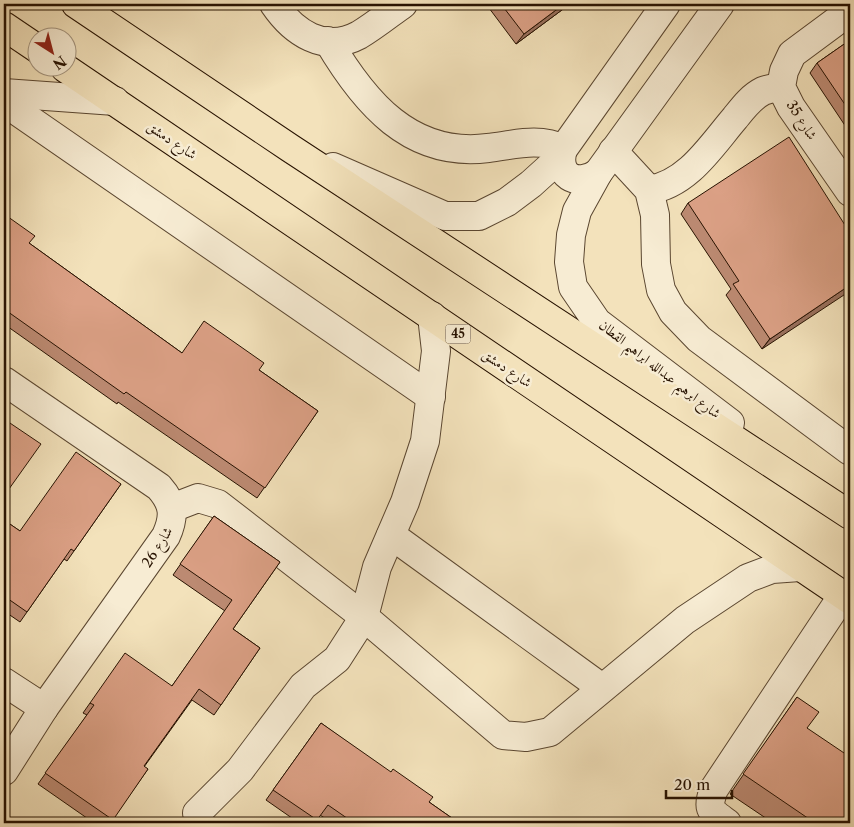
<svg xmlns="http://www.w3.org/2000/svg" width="854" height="827" font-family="'Libre Caslon Text',Amiri,serif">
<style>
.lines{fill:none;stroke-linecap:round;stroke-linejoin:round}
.minor-casing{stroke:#5a4630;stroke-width:30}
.major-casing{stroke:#271201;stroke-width:30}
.minor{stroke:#f7ecd3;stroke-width:28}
.major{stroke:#f3e2bb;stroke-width:28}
.wall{fill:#bc8a72;stroke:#271201}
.shaded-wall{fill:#99705d;stroke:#271201}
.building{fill:#dba085;stroke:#271201}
.labels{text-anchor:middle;stroke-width:5;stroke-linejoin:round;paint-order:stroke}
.shield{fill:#f7ecd3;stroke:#655340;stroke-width:1}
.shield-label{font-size:12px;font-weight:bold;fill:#271201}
.street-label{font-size:14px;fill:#271201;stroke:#f7ecd3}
</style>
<rect width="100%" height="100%" fill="#f3e2bb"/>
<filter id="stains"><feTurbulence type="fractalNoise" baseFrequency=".004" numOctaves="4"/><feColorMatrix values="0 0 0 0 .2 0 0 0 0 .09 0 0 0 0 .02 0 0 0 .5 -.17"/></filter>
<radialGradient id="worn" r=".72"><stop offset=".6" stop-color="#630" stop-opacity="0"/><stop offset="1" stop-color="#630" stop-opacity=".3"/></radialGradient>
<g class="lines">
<!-- minor casing -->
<g class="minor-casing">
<g id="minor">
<path d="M 274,4 C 293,32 324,54 359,35 C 374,26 389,14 403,4"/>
<polyline points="720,4 598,173 577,211 571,235 569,262 573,287 597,322 730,423"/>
<polyline points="850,11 792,54 784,71 781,87 791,107 850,192"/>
<path d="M 328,41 C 364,102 410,158 488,148 C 514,145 539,137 563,149 C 555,175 576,188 598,173"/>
<polyline points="4,93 115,101"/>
<polyline points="4,102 431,397"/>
<polyline points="613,151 649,190 655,215 656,264 661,290 673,312 699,339 850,451"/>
<polyline points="333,167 445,216 479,216 507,202 531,184 552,165 666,4"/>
<path d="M 649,190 C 688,184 711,146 735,118 C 743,108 751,97 763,91 C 768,89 776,88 781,87"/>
<path d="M 4,381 L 159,487 C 174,504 175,516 166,536 L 44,708 L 4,771"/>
<polyline points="172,508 198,498 218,504 364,617 503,735 526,737 550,732 685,620 748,578 772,569 800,567"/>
<polyline points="391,535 602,688"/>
<polyline points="4,682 44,708"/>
<polyline points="197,813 240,770 303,686 337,659 364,617 377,567 405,502 425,441 436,351 432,316"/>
<path d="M 727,823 C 711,811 706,810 714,789 L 843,595"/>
</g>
</g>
<!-- major casing -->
<g class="major-casing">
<g id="major">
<polyline points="76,4 290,148 850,515"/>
<polyline points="4,26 38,49"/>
<polyline points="65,68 850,600"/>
</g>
</g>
<!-- minor -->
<use href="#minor" class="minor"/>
<!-- major -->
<use href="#major" class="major"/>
</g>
<!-- wall -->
<g class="wall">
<polygon points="486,4 570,4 516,44"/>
<polygon points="850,40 850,133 810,73 817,63"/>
<polygon points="688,203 850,233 762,349 726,295 731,289 681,214"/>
<polygon points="4,214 29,243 182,353 259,370 318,411 257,498 118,402 117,404 4,324"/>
<polygon points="121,484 67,561 64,559 20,622 4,611 4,520 20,531"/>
<polygon points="214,516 280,562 233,629 260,648 214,715 192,700 144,767 148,769 110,823 94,823 38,784 87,715 83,713 90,703 172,686 225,611 173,575"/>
<polygon points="797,697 807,728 850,823 773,823 730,794"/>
<polygon points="321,723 429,802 459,823 332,823 320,815 315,823 299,823 266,800"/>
</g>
<!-- shaded-wall -->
<g class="shaded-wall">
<polygon points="564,4 570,4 516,44 524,34"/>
<polygon points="850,285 850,291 762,349 770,339"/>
</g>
<!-- building -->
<g class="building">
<polygon points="501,4 564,4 524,34"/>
<polygon points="850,40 850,112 817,63"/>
<polygon points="789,137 850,233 850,285 770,339 733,284 739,281 688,203"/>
<polygon points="4,214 35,236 29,243 182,353 204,321 264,363 259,370 318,411 265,488 126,392 124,394 4,309"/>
<polygon points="4,419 41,444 4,496"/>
<polygon points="76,452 121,484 74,551 71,549 27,612 4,596 4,520 20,531"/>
<polygon points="214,516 280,562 233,629 260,648 221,705 199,689 144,766 148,769 113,820 45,773 94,705 90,703 125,653 172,686 232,600 180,564"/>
<polygon points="797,697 819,712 807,728 850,757 850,823 815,823 743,774"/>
<polygon points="321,723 391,772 393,769 433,797 429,802 459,823 354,823 328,805 317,820 273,790"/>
</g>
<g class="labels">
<!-- shield labels -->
<rect class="shield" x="445.5" y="324.5" width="25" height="19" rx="4"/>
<g class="shield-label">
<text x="458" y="338">45</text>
</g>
<!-- street labels -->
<g class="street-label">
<text transform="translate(802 120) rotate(57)" y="5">شارع 35</text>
<text transform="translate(172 140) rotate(34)" y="5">شارع دمشق</text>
<text transform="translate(507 368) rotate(34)" y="5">شارع دمشق</text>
<text transform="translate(660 369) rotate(38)" y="5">شارع ابرهيم عبدالله ابراهيم القطان</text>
<text transform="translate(157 547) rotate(-58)" y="5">شارع 26</text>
</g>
</g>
<!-- margin -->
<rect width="854" height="827" fill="none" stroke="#f3e2bb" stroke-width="20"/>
<rect x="5" y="5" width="844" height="817" fill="none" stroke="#271201" stroke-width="2.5"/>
<rect x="10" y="10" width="834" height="807" fill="none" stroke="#271201"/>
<!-- north arrow -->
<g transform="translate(52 52) rotate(144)"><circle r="24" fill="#f7ecd3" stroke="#a4957f"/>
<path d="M0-4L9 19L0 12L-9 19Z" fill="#8f2418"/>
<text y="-8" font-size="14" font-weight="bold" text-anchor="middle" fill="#271201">N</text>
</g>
<!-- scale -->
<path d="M666 790v8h66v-8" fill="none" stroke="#271201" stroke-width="2.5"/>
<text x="674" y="790" font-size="15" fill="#271201" stroke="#f7ecd3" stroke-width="4" paint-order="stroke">20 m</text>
<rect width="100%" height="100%" filter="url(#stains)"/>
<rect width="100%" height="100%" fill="url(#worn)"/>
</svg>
